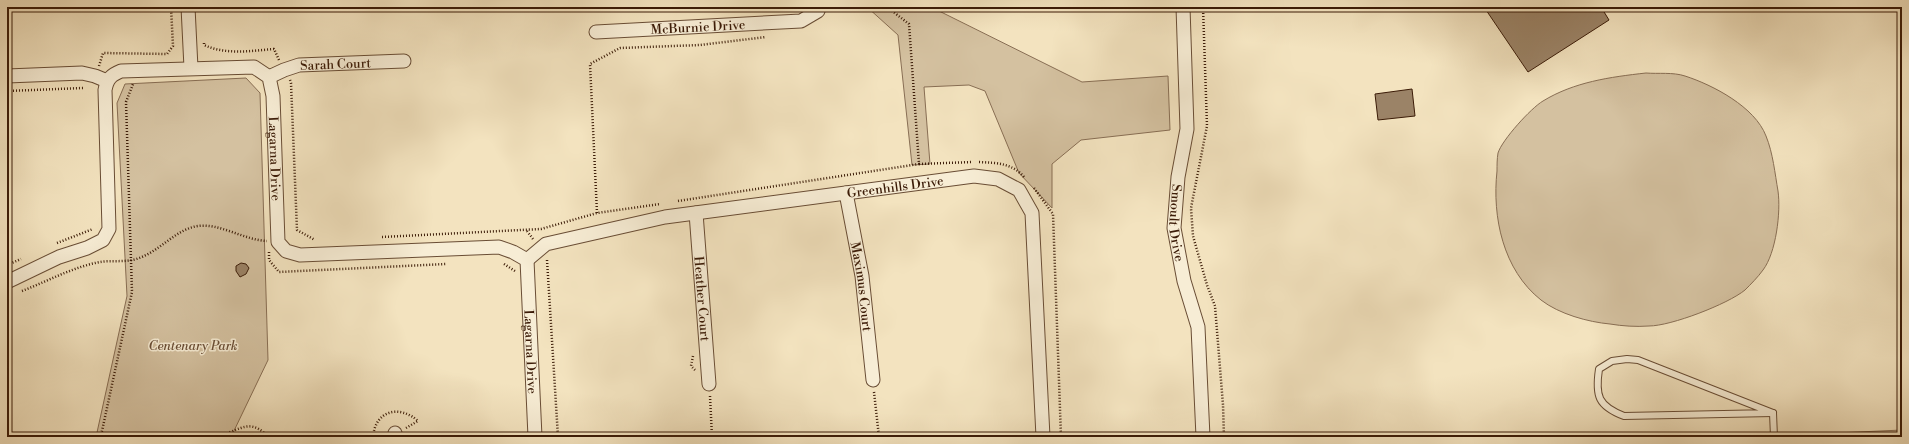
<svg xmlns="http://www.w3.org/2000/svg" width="1909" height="444" font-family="'Libre Bodoni',serif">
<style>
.green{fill:#d4c1a0;stroke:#886e54}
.building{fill:#9b8367;stroke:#3b1b07}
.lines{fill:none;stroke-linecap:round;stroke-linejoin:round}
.service-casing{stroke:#694d35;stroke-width:8}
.minor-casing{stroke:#694d35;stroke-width:15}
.path{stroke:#3b1b07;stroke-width:2.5;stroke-dasharray:1 2;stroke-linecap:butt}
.service{stroke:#f7edd5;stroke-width:6}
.minor{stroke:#f7edd5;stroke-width:13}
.labels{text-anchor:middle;stroke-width:3;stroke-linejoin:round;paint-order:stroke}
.street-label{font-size:13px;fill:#3b1b07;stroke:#f7edd5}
.park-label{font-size:13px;font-style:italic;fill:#694d35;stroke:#f7edd5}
</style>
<rect width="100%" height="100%" fill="#f3e3bf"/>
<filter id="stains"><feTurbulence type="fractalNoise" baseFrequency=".005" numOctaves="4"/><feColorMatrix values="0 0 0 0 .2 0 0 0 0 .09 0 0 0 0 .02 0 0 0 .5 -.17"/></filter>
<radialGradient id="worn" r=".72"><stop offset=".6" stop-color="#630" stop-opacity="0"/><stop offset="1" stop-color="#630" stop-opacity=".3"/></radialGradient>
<!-- green -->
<g class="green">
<polygon points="867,7 931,7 1082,82 1168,76 1170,130 1081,140 1052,164 1052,208 1019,173 985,91 969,85 924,87 930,164 912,165 898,35"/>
<path d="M 1646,73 C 1658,74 1673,72 1685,76 C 1713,85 1755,107 1766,136 C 1773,153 1775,174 1778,191 C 1781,212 1776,253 1763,270 C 1758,277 1751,284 1745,290 C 1728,304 1671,326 1649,326 C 1636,327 1622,326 1610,324 C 1588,322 1559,314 1541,300 C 1503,270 1492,217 1497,171 C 1497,165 1497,159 1498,153 C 1502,140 1531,108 1543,101 C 1574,82 1610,77 1646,73 Z"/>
<polygon points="246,78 260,93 268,360 231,437 96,437 127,296 117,103 125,84"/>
<polygon points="1902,430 1902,437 1814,437 1814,434"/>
</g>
<!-- building -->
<g class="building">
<polygon points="1484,7 1601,7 1609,20 1528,72"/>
<polygon points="1412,89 1415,116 1378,120 1375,94"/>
<polygon points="241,263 246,264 249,268 246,274 240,277 236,271 236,266"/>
</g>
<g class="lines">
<!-- service casing -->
<g class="service-casing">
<g id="service">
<path d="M 1627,359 L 1638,360 L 1773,413 L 1624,416 C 1598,406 1595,396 1599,369 L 1612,361 Z"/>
<polyline points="1773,413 1774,437"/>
</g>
</g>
<!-- minor casing -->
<g class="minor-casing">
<g id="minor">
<polyline points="188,7 191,68"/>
<path id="s1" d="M 1183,7 L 1187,129 L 1178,177 L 1174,228 L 1184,281 L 1198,327 L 1203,437"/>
<path id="s2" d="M 596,32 L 801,21 L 818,11 L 819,7"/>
<polyline points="7,76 82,73 95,76 107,81"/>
<path id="s3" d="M 269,77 L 284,70 L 299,65 L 404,61"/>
<path id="s4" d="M 846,193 L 862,276 L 873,380"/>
<path id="s5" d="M 696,213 L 709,384"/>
<path id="s6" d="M 527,260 L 546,244 L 665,217 L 974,176 L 998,179 L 1019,190 L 1032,213 L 1043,437"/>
<path id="s7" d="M 7,282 L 59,257 L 87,248 L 103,240 L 109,229 L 105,90 C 107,79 111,75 121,71 L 254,67 L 269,77 L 273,96 L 278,242 L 286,251 L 300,255 L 499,247 L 513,252 L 527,260 L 535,437"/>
<polyline points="395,433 396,437"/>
</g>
</g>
<!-- path -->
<g class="path">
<polyline points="1203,7 1207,126 1191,208 1193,236 1207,285 1215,306 1223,405 1224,437"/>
<path d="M 204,43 L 204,45 C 226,55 250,51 274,49 L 279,60"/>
<polyline points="99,66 103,53 167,54 173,46 171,7"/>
<polyline points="290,80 291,83 297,230 315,240"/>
<polyline points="7,91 83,88"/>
<path d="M 979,162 C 997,163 1012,163 1024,177"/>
<polyline points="919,164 972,162"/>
<polyline points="1034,188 1053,214 1061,437"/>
<polyline points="678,201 919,164 909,24 887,7"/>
<polyline points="597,213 590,64 620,48 700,45 766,37"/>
<polyline points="527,231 533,239"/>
<polyline points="382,237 541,229 597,213 660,204"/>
<polyline points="57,243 93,229"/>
<polyline points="269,252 269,260 279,272 446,264"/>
<polyline points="547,260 558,437"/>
<polyline points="504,264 515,271"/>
<polyline points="7,265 21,259"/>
<path d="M 22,291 C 48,281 73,267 100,262 C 112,260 127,263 139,258 C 160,251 176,229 198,226 C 220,223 244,240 267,241"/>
<polyline points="693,356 691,366 695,370"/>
<polyline points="874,392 879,437"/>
<polyline points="710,396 712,437"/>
<path d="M 61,437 C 72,432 78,432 89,437"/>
<polyline points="99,437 102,431 132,292 126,102 133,84"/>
<path d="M 226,437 L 228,433 C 247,425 253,422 269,437"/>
<path d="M 373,437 C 375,411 399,404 418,421 L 406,428"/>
</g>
<!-- service -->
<use href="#service" class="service"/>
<!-- minor -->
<use href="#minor" class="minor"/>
</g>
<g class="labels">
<!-- street labels -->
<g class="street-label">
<text dy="5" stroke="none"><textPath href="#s2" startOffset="102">McBurnie Drive</textPath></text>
<text dy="5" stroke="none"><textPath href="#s3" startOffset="69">Sarah Court</textPath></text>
<text dy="5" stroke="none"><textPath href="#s7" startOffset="516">Lagarna Drive</textPath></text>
<text dy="5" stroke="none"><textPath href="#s6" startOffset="379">Greenhills Drive</textPath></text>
<text dy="5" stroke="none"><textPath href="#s1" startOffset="217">Smoult Drive</textPath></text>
<text dy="5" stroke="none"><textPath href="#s4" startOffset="95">Maximus Court</textPath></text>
<text dy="5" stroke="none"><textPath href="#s5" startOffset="86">Heather Court</textPath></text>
<text dy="5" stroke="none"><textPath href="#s7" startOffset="948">Lagarna Drive</textPath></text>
</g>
<!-- park labels -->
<g class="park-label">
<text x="193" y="350">Centenary Park</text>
</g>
</g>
<!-- margin -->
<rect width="1909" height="444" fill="none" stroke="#f3e3bf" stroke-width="24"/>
<rect x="8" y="8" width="1893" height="428" fill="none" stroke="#3b1b07" stroke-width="2"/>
<rect x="12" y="12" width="1885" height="420" fill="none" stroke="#3b1b07"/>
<rect width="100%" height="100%" filter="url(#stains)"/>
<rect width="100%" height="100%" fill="url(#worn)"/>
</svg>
